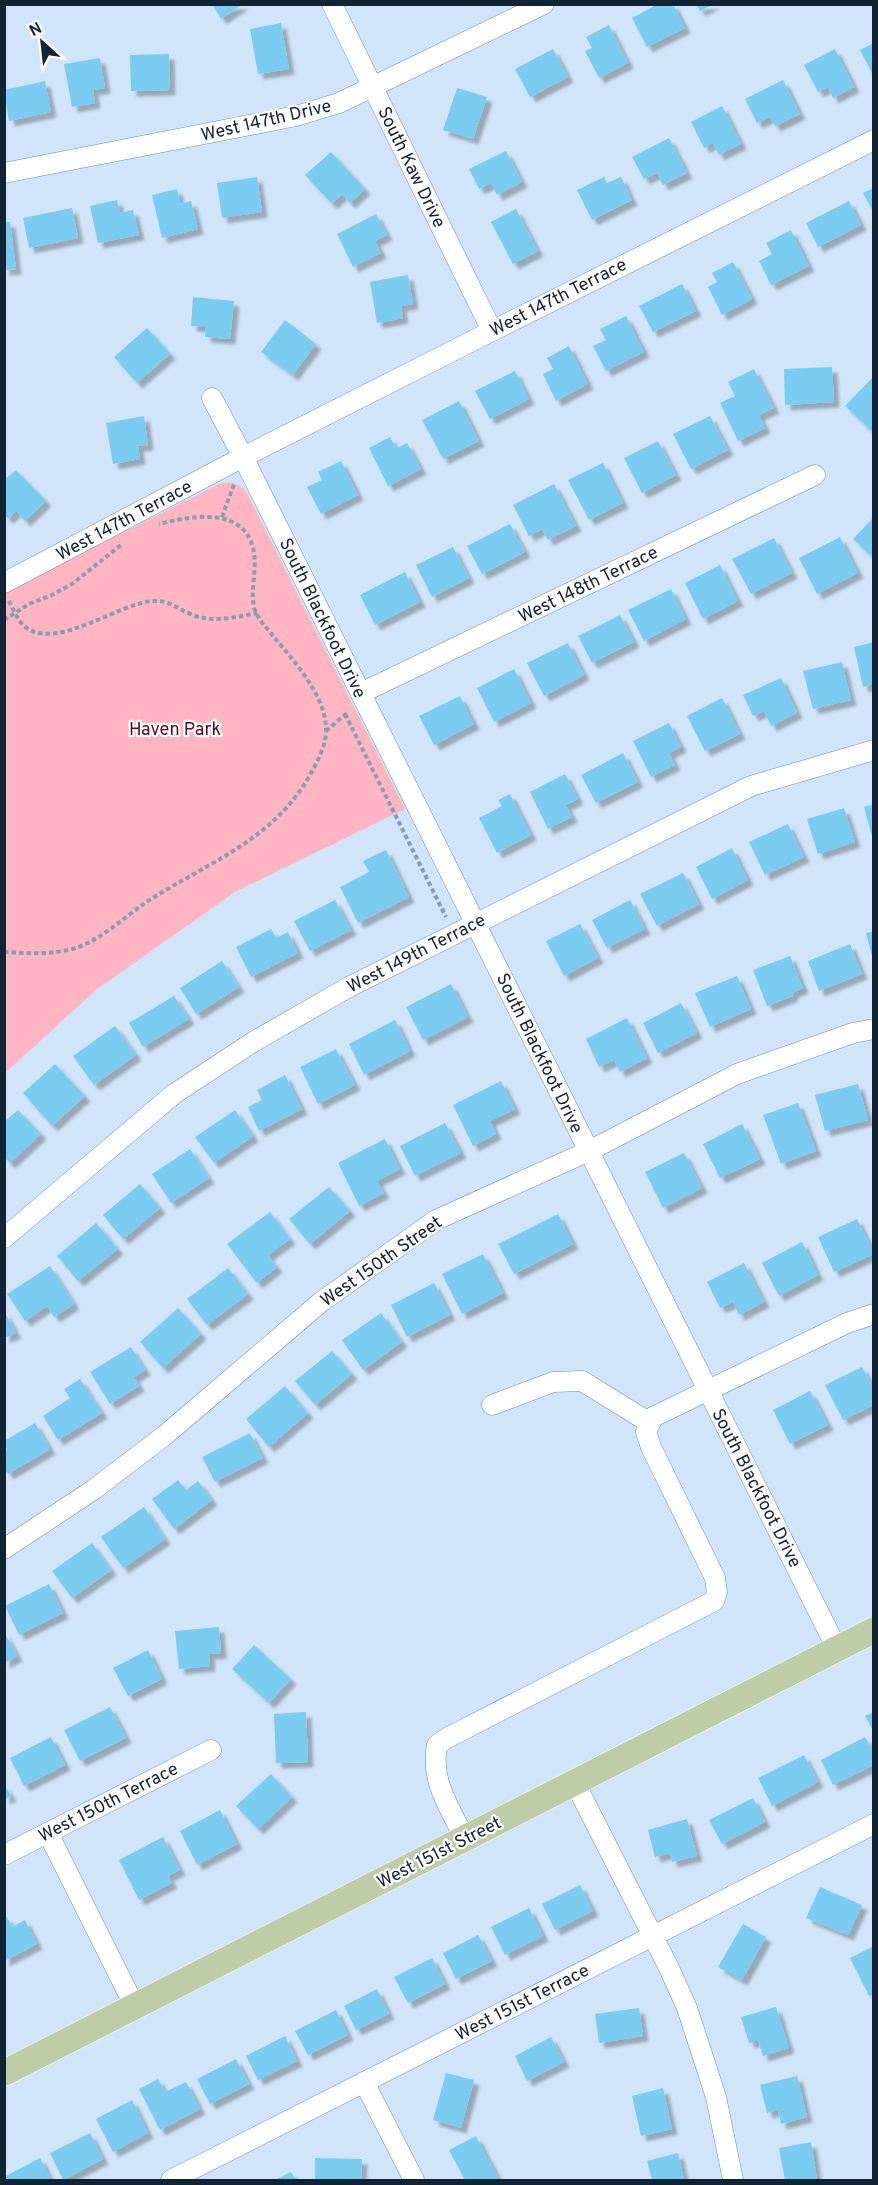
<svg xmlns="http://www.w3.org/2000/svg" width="878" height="2185" font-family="Overpass,sans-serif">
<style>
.green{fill:#ffb6c2}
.building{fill:#7accf0;filter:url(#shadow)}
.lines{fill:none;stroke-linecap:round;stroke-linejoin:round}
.minor-casing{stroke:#5f90be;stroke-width:21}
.major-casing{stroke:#fff;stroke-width:27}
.path{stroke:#899db0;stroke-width:4;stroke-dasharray:4.5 3;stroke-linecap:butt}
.minor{stroke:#fff;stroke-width:20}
.major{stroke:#bdcea7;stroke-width:26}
.labels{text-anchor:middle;stroke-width:4.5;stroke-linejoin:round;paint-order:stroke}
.street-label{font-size:18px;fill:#102436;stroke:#fff}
.park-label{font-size:18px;fill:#580723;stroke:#fff}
</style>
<defs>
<filter id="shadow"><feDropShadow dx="5.5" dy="5.5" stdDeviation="1.5" flood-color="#0004"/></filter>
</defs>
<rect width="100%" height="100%" fill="#d0e5f9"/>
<!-- green -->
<path class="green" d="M 229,482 C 239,484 243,487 249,497 L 405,809 L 235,892 L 96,990 L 5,1073 L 5,592 L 219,484 Z"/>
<!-- building -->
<g class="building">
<polygon points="212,4 243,4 221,19"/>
<polygon points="658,4 673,4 685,28 647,47 632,18"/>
<polygon points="696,4 714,4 700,11"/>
<polygon points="281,23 289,69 258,74 250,29"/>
<polygon points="609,25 628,63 599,78 585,51 592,48 586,37"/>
<polygon points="874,43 874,77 860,50"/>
<polygon points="553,49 568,77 530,97 515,69"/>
<polygon points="835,49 854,87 833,98 828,87 818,92 804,65"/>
<polygon points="169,54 170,90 131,91 130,55"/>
<polygon points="100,58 105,88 93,90 95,103 72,107 64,64"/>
<polygon points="783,80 800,114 775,126 770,117 757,123 745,99"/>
<polygon points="45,81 51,112 9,121 4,90"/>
<polygon points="457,88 487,97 473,139 443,130"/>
<polygon points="722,106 741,144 719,155 713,143 704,148 691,122"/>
<polygon points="669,138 687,173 663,185 657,173 644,179 632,157"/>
<polygon points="506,151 522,182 497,195 491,183 479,189 469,169"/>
<polygon points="331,152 365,189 350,203 342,194 332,204 305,175"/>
<polygon points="257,177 262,212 222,218 217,183"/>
<polygon points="604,177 607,183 621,177 632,200 592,220 577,190"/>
<polygon points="874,188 874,213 863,193"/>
<polygon points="177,189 180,204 191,201 198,229 162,238 152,195"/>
<polygon points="117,200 120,213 133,210 139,235 98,243 90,206"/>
<polygon points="849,201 861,225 818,247 806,223"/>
<polygon points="72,208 78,238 29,248 23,218"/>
<polygon points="516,209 538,251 513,264 491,222"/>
<polygon points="376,214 387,235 375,241 381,253 353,267 337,234"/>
<polygon points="4,222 10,222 16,269 4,270"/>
<polygon points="791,230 809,266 771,285 759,261 772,254 766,243"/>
<polygon points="733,262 752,299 722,315 708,287 717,282 712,273"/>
<polygon points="408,275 413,304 401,306 403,318 377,323 370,282"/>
<polygon points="682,284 696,311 653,332 639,306"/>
<polygon points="193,297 234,301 230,339 205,337 206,327 191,326"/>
<polygon points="626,316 644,352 606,371 593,346 606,340 600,329"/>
<polygon points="285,320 316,344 293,375 261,352"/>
<polygon points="147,328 170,354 137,383 114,357"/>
<polygon points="569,346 588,384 556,401 543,374 553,369 547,358"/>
<polygon points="832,367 834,402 785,405 784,369"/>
<polygon points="754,369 774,408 759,415 765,428 738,441 720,403 735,396 728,382"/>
<polygon points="515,371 529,399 490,419 475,391"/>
<polygon points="874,376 874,433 845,406"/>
<polygon points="459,401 479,441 443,459 422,420"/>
<polygon points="144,416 148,445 138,446 140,459 113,464 106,423"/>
<polygon points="710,416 728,450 691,469 673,434"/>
<polygon points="390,437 396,449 407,443 421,469 388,486 369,448"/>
<polygon points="658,441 676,475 642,493 624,458"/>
<polygon points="341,461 358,495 321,514 307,487 322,480 318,472"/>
<polygon points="603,463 623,503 589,520 568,480"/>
<polygon points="16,470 46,501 25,521 16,511 8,518 4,515 4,480"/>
<polygon points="554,484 576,526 548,540 542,529 529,536 513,505"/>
<polygon points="874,517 874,558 853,539"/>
<polygon points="510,524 525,552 482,574 467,546"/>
<polygon points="840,537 858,573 817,594 799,558"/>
<polygon points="774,538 792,573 751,594 732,559"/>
<polygon points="453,547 469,578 432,597 416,565"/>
<polygon points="720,565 738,601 703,619 685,583"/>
<polygon points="405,572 420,602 375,625 360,595"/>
<polygon points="671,589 686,619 644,641 628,610"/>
<polygon points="620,615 634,642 592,663 578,636"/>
<polygon points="874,642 874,684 863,687 854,647"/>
<polygon points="568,643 584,675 544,696 527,663"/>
<polygon points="842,662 851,700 813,709 803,671"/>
<polygon points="514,669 531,703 494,722 477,688"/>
<polygon points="781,678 797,713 771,726 764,711 753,716 743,695"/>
<polygon points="460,696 474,724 434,745 419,716"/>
<polygon points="722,698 740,734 705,751 687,716"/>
<polygon points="669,723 681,747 669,753 675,765 651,777 633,741"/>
<polygon points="623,753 638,782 596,803 581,775"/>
<polygon points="565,774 578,799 566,805 572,817 548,829 530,792"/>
<polygon points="510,794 531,835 497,853 479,818 502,806 498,800"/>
<polygon points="874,804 874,839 873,840 864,807"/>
<polygon points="844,808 855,842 818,854 807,819"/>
<polygon points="788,824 804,857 765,875 749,842"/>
<polygon points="732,848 748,880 712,899 696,867"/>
<polygon points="386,850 409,897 358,923 340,887 369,872 363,861"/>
<polygon points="683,873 699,904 657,926 640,894"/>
<polygon points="335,900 351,930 310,951 294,921"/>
<polygon points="630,900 645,929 607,948 592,920"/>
<polygon points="580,924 598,958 564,976 546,941"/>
<polygon points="271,929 276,938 288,932 298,953 251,977 236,947"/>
<polygon points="874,931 874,960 873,960 866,933"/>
<polygon points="850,944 862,974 819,991 808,961"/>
<polygon points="790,956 803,988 792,993 793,996 767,1006 753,970"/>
<polygon points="222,961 239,987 196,1014 180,988"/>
<polygon points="737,976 751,1009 710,1027 695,993"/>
<polygon points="451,984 468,1017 423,1040 406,1007"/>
<polygon points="174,996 189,1019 143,1047 129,1023"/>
<polygon points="681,1003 697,1033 658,1053 643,1023"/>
<polygon points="627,1018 647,1058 620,1072 614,1060 599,1067 586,1039"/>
<polygon points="395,1020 410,1051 364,1075 349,1044"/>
<polygon points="115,1026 136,1055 94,1085 73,1056"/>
<polygon points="336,1049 355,1085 318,1104 300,1067"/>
<polygon points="55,1064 85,1096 52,1126 23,1093"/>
<polygon points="285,1075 302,1109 259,1131 248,1107 262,1100 257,1090"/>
<polygon points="501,1081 515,1109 490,1121 496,1134 473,1146 453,1105"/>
<polygon points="858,1084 868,1120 825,1131 815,1095"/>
<polygon points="798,1103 816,1151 781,1164 763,1115"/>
<polygon points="18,1110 41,1134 10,1163 4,1157 4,1122"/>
<polygon points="235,1110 253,1136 214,1163 195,1137"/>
<polygon points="445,1123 461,1153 415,1176 400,1146"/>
<polygon points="742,1124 760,1159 720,1178 703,1144"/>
<polygon points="385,1139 400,1169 377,1181 384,1193 359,1206 338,1163"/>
<polygon points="190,1149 209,1178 171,1203 152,1174"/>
<polygon points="684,1153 702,1188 663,1208 645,1172"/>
<polygon points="140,1184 160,1208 123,1239 103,1215"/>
<polygon points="329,1187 350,1211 310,1244 289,1219"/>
<polygon points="270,1212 290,1239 268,1255 277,1267 257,1283 227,1244"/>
<polygon points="558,1214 573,1244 514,1274 498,1244"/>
<polygon points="857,1219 874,1254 834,1272 818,1237"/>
<polygon points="96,1223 118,1249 78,1281 57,1256"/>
<polygon points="802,1242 818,1275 779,1296 762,1263"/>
<polygon points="483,1254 503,1293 462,1314 442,1274"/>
<polygon points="744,1263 764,1302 739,1315 733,1302 720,1308 707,1282"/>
<polygon points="50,1266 74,1304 54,1317 47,1306 25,1321 7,1294"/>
<polygon points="228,1268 248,1294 207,1325 187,1299"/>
<polygon points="434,1283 450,1315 407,1337 391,1305"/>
<polygon points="178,1308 201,1334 163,1368 140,1342"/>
<polygon points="4,1311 16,1333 4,1338"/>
<polygon points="381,1313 402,1342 363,1370 342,1340"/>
<polygon points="131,1347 145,1370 134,1377 139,1386 110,1404 90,1372"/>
<polygon points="332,1351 352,1374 315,1405 295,1381"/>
<polygon points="862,1367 874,1390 874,1405 843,1420 825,1385"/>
<polygon points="80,1379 102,1413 58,1440 43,1416 70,1398 64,1389"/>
<polygon points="285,1386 308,1413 269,1447 246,1419"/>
<polygon points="810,1391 828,1425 790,1444 773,1410"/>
<polygon points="35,1423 50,1449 8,1474 4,1468 4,1452 7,1450 4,1441"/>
<polygon points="250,1433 263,1458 215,1482 202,1457"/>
<polygon points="178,1480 186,1490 198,1481 212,1500 174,1529 152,1499"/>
<polygon points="144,1507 165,1539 123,1568 101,1537"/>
<polygon points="92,1543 111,1570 72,1598 52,1571"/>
<polygon points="49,1584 63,1613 19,1635 5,1606"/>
<polygon points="219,1627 221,1653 209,1654 210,1666 179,1669 175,1631"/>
<polygon points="4,1632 17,1656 4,1663"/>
<polygon points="254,1645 291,1679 269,1703 232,1669"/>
<polygon points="148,1650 162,1679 128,1696 113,1668"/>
<polygon points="110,1707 126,1738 80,1761 64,1730"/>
<polygon points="306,1712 308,1762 276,1763 274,1714"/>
<polygon points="874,1712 874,1732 865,1716"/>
<polygon points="51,1737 65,1765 24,1786 10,1758"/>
<polygon points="865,1737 874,1753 874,1765 833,1785 821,1760"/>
<polygon points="804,1755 818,1782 772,1806 758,1778"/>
<polygon points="271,1774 292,1797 258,1829 236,1806"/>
<polygon points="4,1784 11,1796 4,1799"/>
<polygon points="753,1798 765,1822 722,1844 709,1820"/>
<polygon points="220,1810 237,1844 197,1865 180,1831"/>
<polygon points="687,1819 697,1856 672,1862 670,1853 655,1857 648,1830"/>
<polygon points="163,1837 180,1870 168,1876 172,1883 139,1900 119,1860"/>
<polygon points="580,1885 593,1911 555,1930 542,1904"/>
<polygon points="820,1887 862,1905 848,1935 806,1918"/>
<polygon points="529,1908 543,1936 505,1955 491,1927"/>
<polygon points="7,1917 12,1927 25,1920 37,1944 4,1961 4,1918"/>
<polygon points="743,1924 766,1937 742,1980 718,1967"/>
<polygon points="478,1935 492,1961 456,1979 443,1953"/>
<polygon points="874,1946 874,1994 869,1996 850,1958"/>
<polygon points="432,1958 445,1984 408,2003 394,1977"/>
<polygon points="377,1989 389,2014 356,2030 344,2006"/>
<polygon points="776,2007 789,2048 763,2056 758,2040 749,2043 741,2017"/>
<polygon points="639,2008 643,2036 599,2043 595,2014"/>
<polygon points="336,2010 348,2035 308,2055 295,2031"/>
<polygon points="285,2036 297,2061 258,2080 246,2056"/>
<polygon points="551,2037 564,2062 527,2081 515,2056"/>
<polygon points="236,2059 249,2084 210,2104 197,2079"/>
<polygon points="446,2073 474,2080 461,2128 433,2120"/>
<polygon points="797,2076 807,2117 781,2124 778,2110 767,2113 760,2085"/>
<polygon points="158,2079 165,2092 186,2082 200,2109 160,2130 139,2089"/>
<polygon points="663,2088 672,2129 641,2136 632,2096"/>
<polygon points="132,2100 148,2133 113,2152 96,2119"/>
<polygon points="90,2133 103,2159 63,2180 50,2153"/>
<polygon points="476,2136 499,2180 465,2180 449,2150"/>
<polygon points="811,2142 817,2180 785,2180 779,2148"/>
<polygon points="678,2153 684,2180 652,2180 647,2161"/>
<polygon points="40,2158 51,2180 4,2180 4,2177"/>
<polygon points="315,2158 362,2159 361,2180 315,2180"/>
<polygon points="291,2172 296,2180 275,2180"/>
</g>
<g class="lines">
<!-- minor casing -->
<g class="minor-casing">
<g id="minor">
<polyline points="332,4 492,331"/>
<polyline points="4,173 296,116 339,103 544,4"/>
<polyline points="212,398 243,457 837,1649"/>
<polyline points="4,583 243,457 492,331 874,140"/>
<polyline points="361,693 815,475"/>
<polyline points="4,1238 174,1094 253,1042 349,987 751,786 874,750"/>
<polyline points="492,1405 553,1382 582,1381 650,1423"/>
<polyline points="4,1549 93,1490 164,1436 321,1302 436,1220 589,1151 737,1074 853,1033 874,1029"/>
<polyline points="575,1783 669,1968 687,2008 716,2097 733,2180"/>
<polyline points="48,1833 135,2007"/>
<path d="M 465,1839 C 450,1808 430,1781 437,1745 L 447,1738 L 714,1601 L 717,1592 L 715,1578 L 651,1447 L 646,1432 L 653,1417 L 847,1323 L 874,1314"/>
<polyline points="4,1855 211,1750"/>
<polyline points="364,2082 414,2180"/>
<polyline points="171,2180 874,1824"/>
</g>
</g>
<!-- major casing -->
<g class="major-casing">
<polyline id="major" points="4,2073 874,1630"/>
</g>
<!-- path -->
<g class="path">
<polyline points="222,517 234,484"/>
<path d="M 9,601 C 13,609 17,619 23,625 C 54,654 119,602 154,601 C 170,600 179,610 193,615 C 214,623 236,617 257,613"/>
<polyline points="4,620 29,604 52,595 72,584 121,545"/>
<polyline points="345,714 446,917"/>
<polyline points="326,731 347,713"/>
<path d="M 4,952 C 27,953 50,955 72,949 C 99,942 123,918 145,903 C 206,863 274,841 311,773 C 318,761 326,745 326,731 C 327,697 294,661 274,637 C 267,628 257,619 254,607 C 250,588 258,567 253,548 C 243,506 190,516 159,524"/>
</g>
<!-- minor -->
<use href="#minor" class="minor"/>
<!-- major -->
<use href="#major" class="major"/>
</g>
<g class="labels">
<!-- street labels -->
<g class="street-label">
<text transform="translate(266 120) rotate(-13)" y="6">West 147th Drive</text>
<text transform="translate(412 167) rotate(64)" y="6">South Kaw Drive</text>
<text transform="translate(558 297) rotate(-27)" y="6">West 147th Terrace</text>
<text transform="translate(124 520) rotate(-28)" y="6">West 147th Terrace</text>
<text transform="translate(588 584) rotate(-26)" y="6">West 148th Terrace</text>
<text transform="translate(323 618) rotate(64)" y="6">South Blackfoot Drive</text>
<text transform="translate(416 953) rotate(-27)" y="6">West 149th Terrace</text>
<text transform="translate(540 1053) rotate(64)" y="6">South Blackfoot Drive</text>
<text transform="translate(381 1261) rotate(-35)" y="6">West 150th Street</text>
<text transform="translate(757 1488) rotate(63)" y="6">South Blackfoot Drive</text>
<text transform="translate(108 1802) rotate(-27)" y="6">West 150th Terrace</text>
<text transform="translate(439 1852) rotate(-27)" y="6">West 151st Street</text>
<text transform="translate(522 2002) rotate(-27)" y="6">West 151st Terrace</text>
</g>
<!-- park labels -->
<g class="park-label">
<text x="175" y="735">Haven Park</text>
</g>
</g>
<!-- border -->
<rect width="878" height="2185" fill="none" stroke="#102436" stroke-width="12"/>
<!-- north arrow -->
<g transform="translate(42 42) rotate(333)" stroke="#ffffff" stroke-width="4.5" paint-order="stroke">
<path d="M0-4.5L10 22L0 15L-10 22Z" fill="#102436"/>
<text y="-9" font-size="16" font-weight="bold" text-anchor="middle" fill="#102436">N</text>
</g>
</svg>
